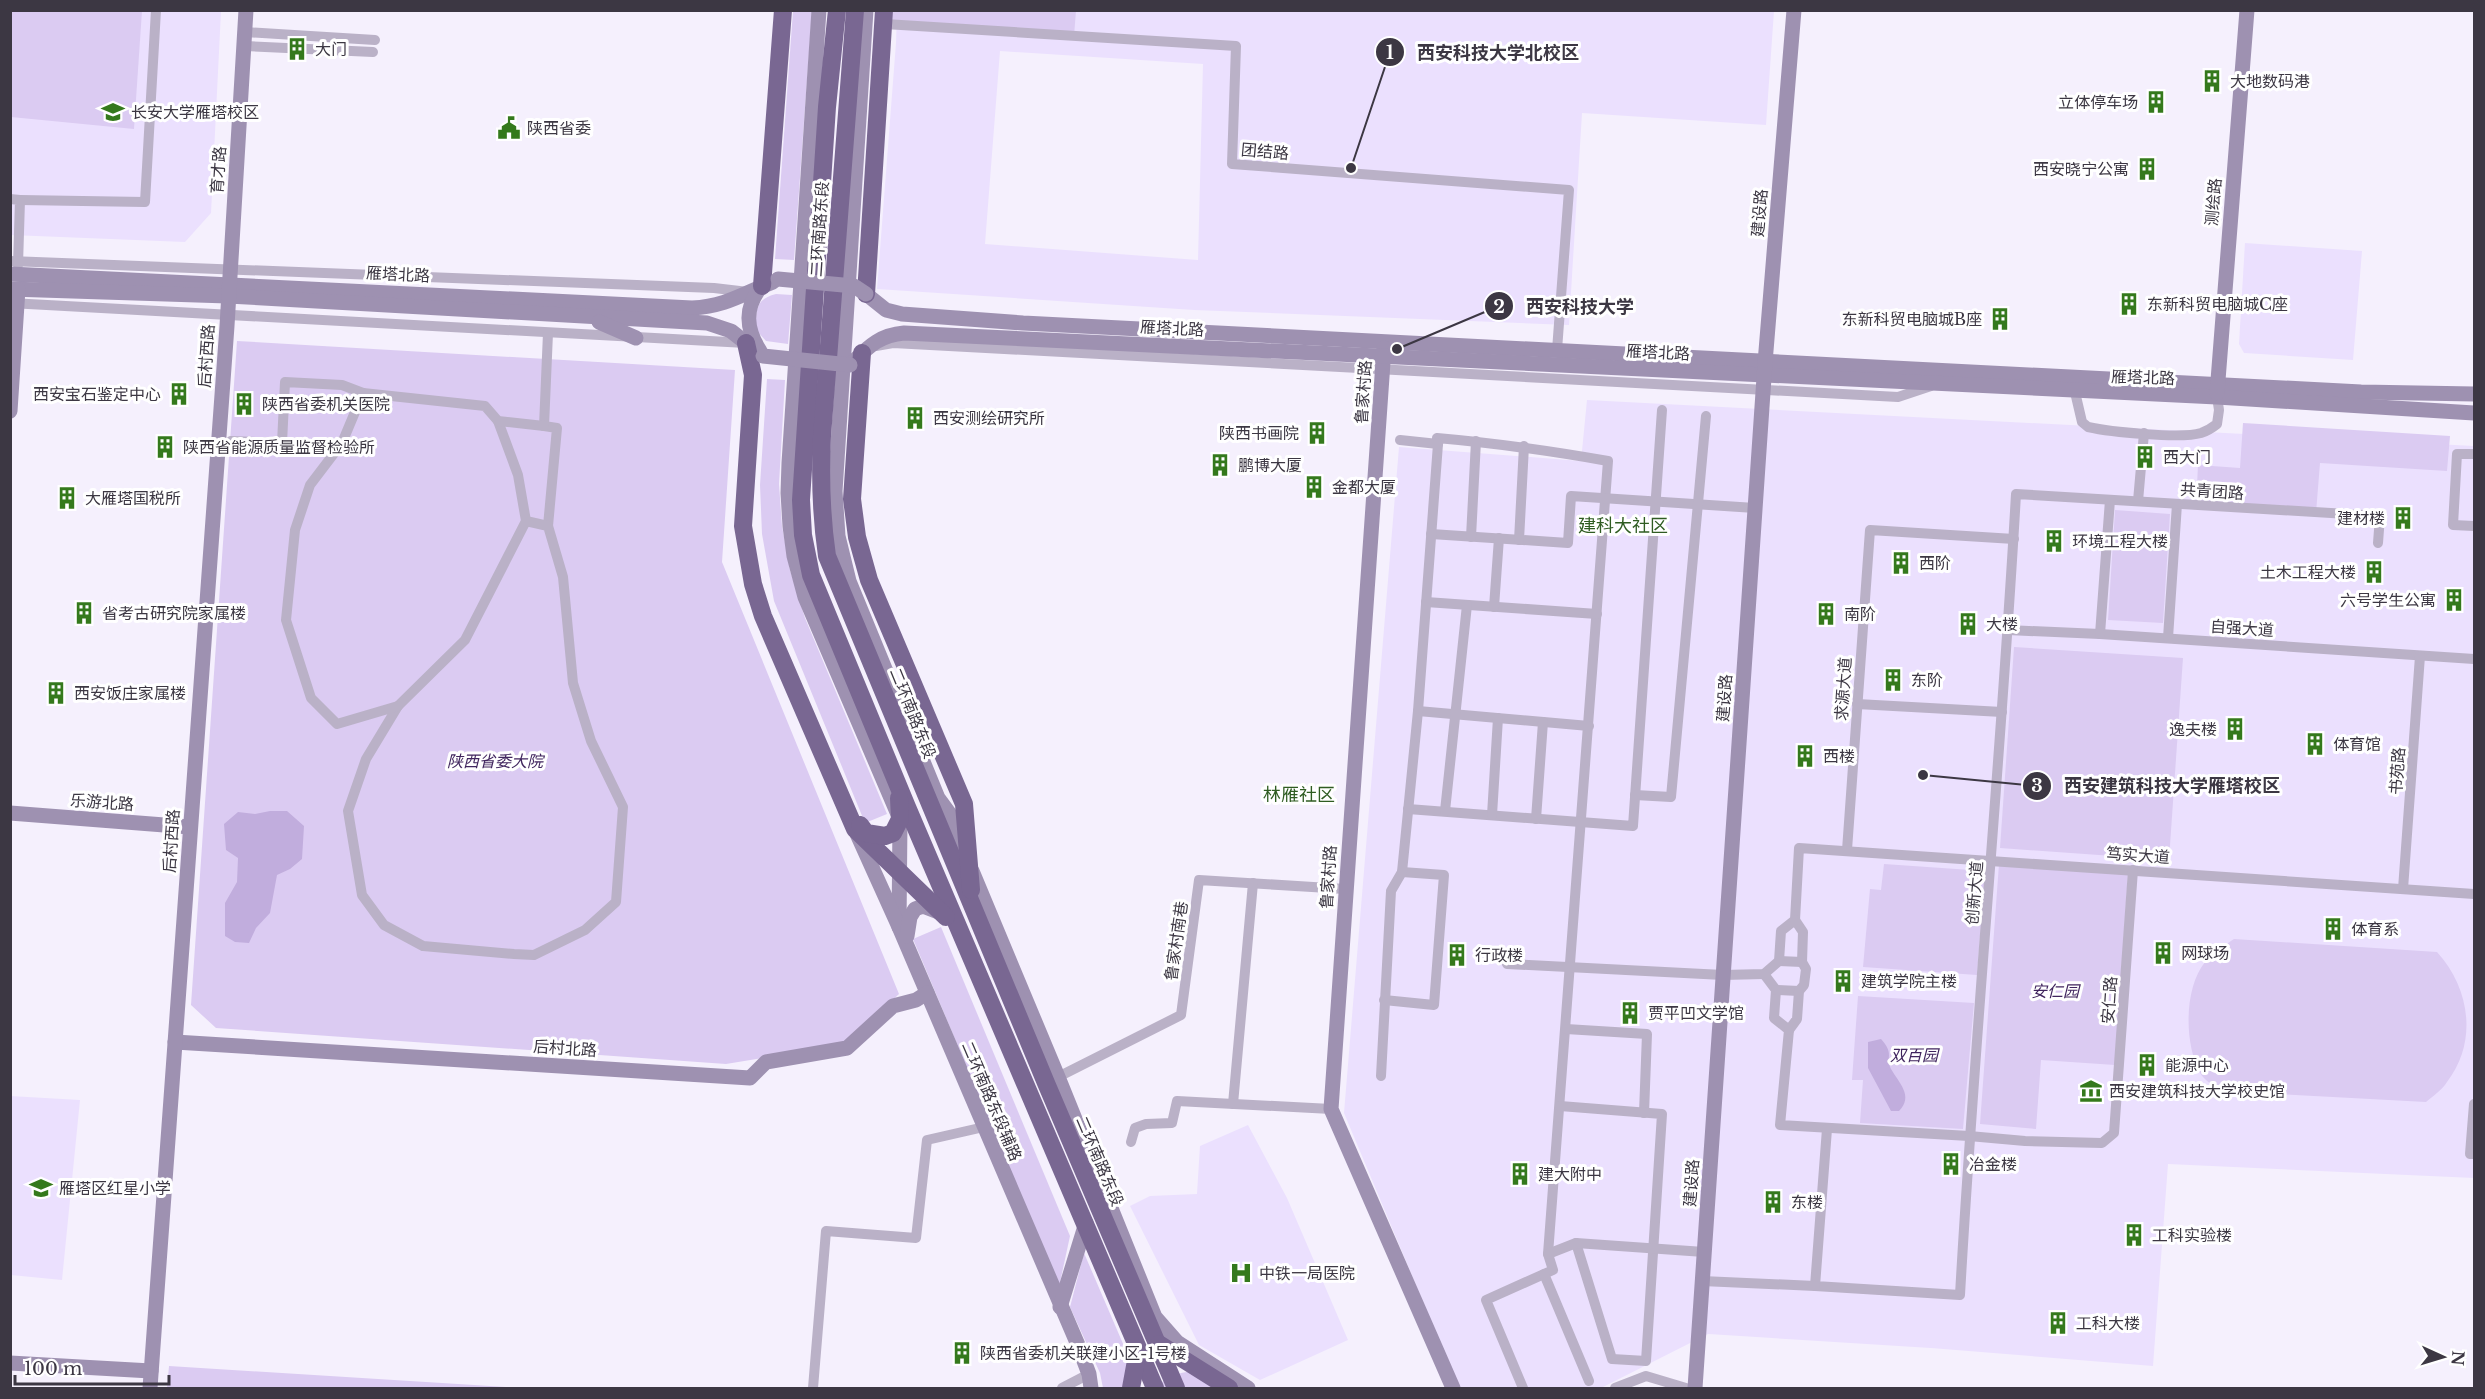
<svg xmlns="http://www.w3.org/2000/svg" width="2485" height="1399" font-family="'Libre Baskerville','Noto Sans SC',serif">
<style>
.built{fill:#ebe0fe;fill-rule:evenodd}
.green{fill:#dbcbf2}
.water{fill:#c1addd}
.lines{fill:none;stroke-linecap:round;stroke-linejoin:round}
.street{stroke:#bab1c7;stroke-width:10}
.secondary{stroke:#9e91b1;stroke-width:15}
.highway{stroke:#796792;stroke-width:18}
.secondary-bridge{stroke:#9e91b1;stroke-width:15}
.labels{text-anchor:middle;stroke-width:6;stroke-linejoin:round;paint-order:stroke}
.poi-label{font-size:16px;fill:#3c3743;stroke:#fff;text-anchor:start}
.street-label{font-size:16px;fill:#3c3743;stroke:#fff}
.park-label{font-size:16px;font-style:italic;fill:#40255e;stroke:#fff}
.neighbourhood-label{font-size:18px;fill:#2f5c22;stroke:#fff}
.leader{fill:none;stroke:#3c3743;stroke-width:2}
.callout-dot{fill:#3c3743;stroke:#fff;stroke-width:2}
.mark-label{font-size:18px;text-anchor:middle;font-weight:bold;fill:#fff}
.callout-label{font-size:18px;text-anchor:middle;font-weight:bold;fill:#3c3743;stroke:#fff;stroke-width:6;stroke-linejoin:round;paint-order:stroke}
</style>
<rect width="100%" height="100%" fill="#f5f0fd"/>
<!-- built -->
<g class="built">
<polygon points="11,11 221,11 211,213 185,242 11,235"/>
<path d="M 897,11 L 1774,11 L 1766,125 L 1582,113 L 1569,325 L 1194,310 L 877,289 L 896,43 ZM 1000,51 L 1203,64 L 1198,260 L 985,244 Z"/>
<polygon points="2245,243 2362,251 2353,360 2244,353 2239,344"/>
<polygon points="1587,400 2474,446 2474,1178 2168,1164 2153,1366 1931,1348 1708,1334 1601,1388 1459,1388 1344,1113 1399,447 1581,461"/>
<polygon points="10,1096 80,1100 62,1280 11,1275"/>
<polygon points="1248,1125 1287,1198 1348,1340 1260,1380 1199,1345 1130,1206 1150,1196 1197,1194 1200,1146"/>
</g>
<!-- green -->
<g class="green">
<polygon points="10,11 142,11 134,129 11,117"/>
<polygon points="793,11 812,11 794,260 775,259"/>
<polygon points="892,11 1076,11 1074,36 892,25"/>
<path d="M 776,294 L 792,295 L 788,344 L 766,341 L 756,330 C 756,311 755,299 776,294 Z"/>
<polygon points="237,341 735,370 722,562 899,994 847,1044 726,1064 216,1028 191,1005"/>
<polygon points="767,379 785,380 779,484 782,526 790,570 805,618 887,814 865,823 774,601 762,534 760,485"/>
<polygon points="2243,423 2450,436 2447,471 2320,463 2316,513 2196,506 2198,465 2240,468"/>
<polygon points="2115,510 2170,514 2163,623 2108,620"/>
<polygon points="2014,647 2183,658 2169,860 2000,848"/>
<polygon points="1884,864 1985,871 1977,975 1863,967 1870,889 1881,890"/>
<polygon points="1999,864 2128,873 2115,1065 2041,1060 2036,1129 1980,1124"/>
<polygon points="941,927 1070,1236 1059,1287 913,939"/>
<path d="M 2234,939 L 2437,952 C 2470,988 2478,1042 2447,1082 C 2442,1090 2433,1096 2426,1102 L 2221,1091 C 2214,1086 2204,1080 2200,1073 C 2184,1043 2184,988 2205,962 C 2213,952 2224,946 2234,939 Z"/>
<polygon points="1858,996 1974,1003 1963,1129 1860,1123 1863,1080 1852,1080"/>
<polygon points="1084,1253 1130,1360 1125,1388 1103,1388 1100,1373 1070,1307"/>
<polygon points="169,1366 506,1387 167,1388"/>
<polygon points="1192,1371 1217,1388 1149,1388 1181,1373"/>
</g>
<!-- water -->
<g class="water">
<polygon points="270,811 287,811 304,826 302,859 290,869 277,875 270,913 256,928 249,943 235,942 225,936 225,903 237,882 238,858 226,850 224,824 238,812 255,814"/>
<path d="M 1881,1039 C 1895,1055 1885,1056 1891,1069 C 1899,1083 1914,1096 1899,1111 L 1891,1111 L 1868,1068 L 1868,1042 Z"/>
</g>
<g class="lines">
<!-- street -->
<g class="street">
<polyline points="885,24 1236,46 1232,164 1569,190 1557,350"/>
<polyline points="245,32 375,40"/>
<polyline points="245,46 373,52"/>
<polyline points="10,199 20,200 18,265"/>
<polyline points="20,200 145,202 156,10"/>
<polyline points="10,261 714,288 748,292"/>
<polyline points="10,303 746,343"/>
<polyline points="548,333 544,426 557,428 548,526"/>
<polyline points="876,346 893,343 1898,397 1931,386"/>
<path d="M 2075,392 L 2082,422 L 2088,427 C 2110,432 2181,439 2201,433 C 2207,431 2212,428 2217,424 L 2219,410 L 2217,397"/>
<polyline points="498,421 518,475 526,521 465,640 398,706 366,759 348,811 362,895 384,925 423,946 514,954 534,955 585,930 616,902 623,807 591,741 573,683 563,577 548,526 526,521"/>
<polyline points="231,441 282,443 285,382 342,385 363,393"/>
<path d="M 1438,444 L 1437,438 C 1495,443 1551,451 1608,461 L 1548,1254 L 1553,1270 L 1486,1300 L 1523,1388"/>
<polyline points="2474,454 2457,454 2453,525 2474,526"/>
<polyline points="2138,501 2144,433"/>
<polyline points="1431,534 1568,543 1571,496 1755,508"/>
<polyline points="1471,537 1476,441"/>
<polyline points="1519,540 1524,446"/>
<polyline points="1426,602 1597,614"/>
<polyline points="1494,607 1499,538"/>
<polyline points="2008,630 2100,634 2474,659"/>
<polyline points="2100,634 2110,500"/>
<polyline points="2168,638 2177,504"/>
<polyline points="1857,704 2002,712"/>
<polyline points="398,706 337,724 311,698 286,620 295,530 310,485 342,443 363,393 485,406 498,421 544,426"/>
<polyline points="1418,711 1589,726"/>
<polyline points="1635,795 1671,797 1706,416"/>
<polyline points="1408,809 1633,826 1662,410"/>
<polyline points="1445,811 1467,605"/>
<polyline points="1492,815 1498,718"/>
<polyline points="1536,819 1543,722"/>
<polyline points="1847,850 1870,530 2014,539"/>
<polyline points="2403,889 2420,656"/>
<polyline points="1779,961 1802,962"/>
<polyline points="1507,964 1723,975 1764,974 1779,961 1781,931 1795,920 1799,848 2474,894"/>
<polyline points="1764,974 1776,990 1774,1018 1789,1030 1780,1125 1969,1136 2025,1141 2102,1143 2114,1133 2133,870"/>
<polyline points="1776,990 1799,991"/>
<polyline points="1384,1000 1434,1005 1444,875 1402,872"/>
<polyline points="1566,1029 1647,1034 1644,1113"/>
<polyline points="1789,1030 1797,1019 1799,991 1804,985 1806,969 1802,962 1803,932 1795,920"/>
<polyline points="1381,1076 1391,891 1402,872 1418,711 1438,444 1400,440"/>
<polyline points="1058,1077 1181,1015 1199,880 1345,889"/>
<polyline points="1233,1104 1253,883"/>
<polyline points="2474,1104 2470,1154 2474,1154"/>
<polyline points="1560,1106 1662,1114 1646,1361 1612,1359 1576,1243"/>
<path d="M 1827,1129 L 1815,1286 L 1960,1295 C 1975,1028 2001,761 2016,494 L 2380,516 L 2378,543"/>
<polyline points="1131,1142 1135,1128 1146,1124 1172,1123 1177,1101 1331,1109"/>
<polyline points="1548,1254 1576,1243 1704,1252"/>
<polyline points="1544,1274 1589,1381"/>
<polyline points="1702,1281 1815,1286"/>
<polyline points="813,1388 826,1231 916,1238 927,1140 984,1127"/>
<polyline points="1062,1388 1089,1374"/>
<polyline points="1615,1388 1646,1376 1686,1388"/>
</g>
<!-- secondary -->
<g class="secondary">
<polyline points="819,10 789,463 788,493 790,526 794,556 805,597 900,819 899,927"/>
<polyline points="866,10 835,491 838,536 849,581 938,798 949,813 964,853"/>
<path d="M 10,274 L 692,308 C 727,306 742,294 773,282"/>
<polyline points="10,289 228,296 707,323 731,331 755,350"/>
<polyline points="866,294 886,310 902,314 1023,323 2361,392 2474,394"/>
<polyline points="599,322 636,338"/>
<polyline points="1384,348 1331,1109 1453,1388"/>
<path d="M 760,351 C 746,329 744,309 760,288"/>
<path d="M 854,361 C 870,345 881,335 904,333 L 2217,397 L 2474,413"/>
<polyline points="2217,393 2247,10"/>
<polyline points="10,411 18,289"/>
<polyline points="10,813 190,827"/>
<polyline points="857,834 899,927 1078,1345 1089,1374 1091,1388"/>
<polyline points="972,871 1058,1077 1155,1317 1177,1342 1248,1388"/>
<polyline points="907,936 910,917 915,909 923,906 941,913"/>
<polyline points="175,1042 750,1078 766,1062 847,1048 893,1006 916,1000 927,993"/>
<polyline points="1060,1307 1086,1223"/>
<polyline points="10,1363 151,1371"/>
<polyline points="150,1388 227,326 246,10"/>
<polyline points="1695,1388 1765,363 1794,10"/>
</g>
<!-- highway -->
<g class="highway">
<polyline points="837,10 827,107 801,500 803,535 811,575 907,807 1155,1388"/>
<path d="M 855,10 L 822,436 C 820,477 821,515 827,556 L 1046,1083 L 1176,1388"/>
<polyline points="762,286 783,10"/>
<polyline points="866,294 884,10"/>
<polyline points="746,343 753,375 743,526 753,584 763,616 855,829 946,917"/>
<polyline points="862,353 852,499 857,537 869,580 964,804 971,890"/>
<polyline points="860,825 866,833 885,836 893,833 900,819 899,798"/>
<polyline points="1159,1344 1229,1388"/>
<polyline points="1131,1388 1138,1350"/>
</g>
<!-- secondary-bridge -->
<g class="secondary-bridge">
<polyline points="778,279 854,286 866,294"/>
<polyline points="763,356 850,365"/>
</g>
</g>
<!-- icons -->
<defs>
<g id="building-bare" transform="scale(1.8)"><path d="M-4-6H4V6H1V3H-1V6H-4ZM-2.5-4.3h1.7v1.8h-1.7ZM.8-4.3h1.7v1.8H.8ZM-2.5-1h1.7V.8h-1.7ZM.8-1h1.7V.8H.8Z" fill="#34791c" stroke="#fff" stroke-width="2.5" paint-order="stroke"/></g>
<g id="university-bare" transform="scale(1.8)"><path d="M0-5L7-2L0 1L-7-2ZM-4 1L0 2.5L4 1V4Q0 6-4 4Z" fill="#34791c" stroke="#fff" stroke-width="2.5" paint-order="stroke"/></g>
<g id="civic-bare" transform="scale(1.8)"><path d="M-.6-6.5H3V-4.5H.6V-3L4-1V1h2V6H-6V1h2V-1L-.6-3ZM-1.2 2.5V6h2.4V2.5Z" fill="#34791c" stroke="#fff" stroke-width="2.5" paint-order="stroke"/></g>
<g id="museum-bare" transform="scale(1.8)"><path d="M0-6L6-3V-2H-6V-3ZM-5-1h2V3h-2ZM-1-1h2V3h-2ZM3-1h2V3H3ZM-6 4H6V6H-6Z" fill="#34791c" stroke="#fff" stroke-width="2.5" paint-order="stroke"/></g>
<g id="school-bare" transform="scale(1.8)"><path d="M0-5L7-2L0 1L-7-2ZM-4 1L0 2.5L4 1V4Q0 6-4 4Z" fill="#34791c" stroke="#fff" stroke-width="2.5" paint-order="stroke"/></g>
<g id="hospital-bare" transform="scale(1.8)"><path d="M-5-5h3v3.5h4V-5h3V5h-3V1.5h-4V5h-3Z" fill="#34791c" stroke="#fff" stroke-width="2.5" paint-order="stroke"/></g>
</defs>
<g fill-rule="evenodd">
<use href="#building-bare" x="297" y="49"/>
<use href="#building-bare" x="2212" y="81"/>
<use href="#building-bare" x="2156" y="102"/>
<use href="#university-bare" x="113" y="112"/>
<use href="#civic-bare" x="509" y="128"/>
<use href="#building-bare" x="2147" y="169"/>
<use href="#building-bare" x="2129" y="304"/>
<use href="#building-bare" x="2000" y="319"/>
<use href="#building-bare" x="179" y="394"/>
<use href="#building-bare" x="244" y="404"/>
<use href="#building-bare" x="915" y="418"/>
<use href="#building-bare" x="1317" y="433"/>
<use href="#building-bare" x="165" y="447"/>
<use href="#building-bare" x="2145" y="457"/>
<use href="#building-bare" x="1220" y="465"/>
<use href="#building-bare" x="1314" y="487"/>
<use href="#building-bare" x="67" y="498"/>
<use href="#building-bare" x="2403" y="518"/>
<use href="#building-bare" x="2054" y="541"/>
<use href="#building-bare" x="1901" y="563"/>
<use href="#building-bare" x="2374" y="572"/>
<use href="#building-bare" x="2454" y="600"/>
<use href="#building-bare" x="84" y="613"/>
<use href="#building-bare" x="1826" y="614"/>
<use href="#building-bare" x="1968" y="624"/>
<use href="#building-bare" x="1893" y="680"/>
<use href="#building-bare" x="56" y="693"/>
<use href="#building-bare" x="2235" y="729"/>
<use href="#building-bare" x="2315" y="744"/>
<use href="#building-bare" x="1805" y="756"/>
<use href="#building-bare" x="2333" y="929"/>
<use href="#building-bare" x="2163" y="953"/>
<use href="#building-bare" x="1457" y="955"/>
<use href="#building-bare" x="1843" y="981"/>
<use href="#building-bare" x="1630" y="1013"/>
<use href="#building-bare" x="2147" y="1065"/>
<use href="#museum-bare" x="2091" y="1091"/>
<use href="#building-bare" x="1951" y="1164"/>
<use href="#building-bare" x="1520" y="1174"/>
<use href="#school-bare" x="41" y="1188"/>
<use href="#building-bare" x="1773" y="1202"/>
<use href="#building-bare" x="2134" y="1235"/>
<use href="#hospital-bare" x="1241" y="1273"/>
<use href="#building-bare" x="2058" y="1323"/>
<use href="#building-bare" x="962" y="1353"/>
</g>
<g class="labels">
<!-- poi labels -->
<g class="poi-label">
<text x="315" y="55">大门</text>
<text x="2230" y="87">大地数码港</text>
<text x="2138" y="108" text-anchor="end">立体停车场</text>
<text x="131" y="118">长安大学雁塔校区</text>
<text x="527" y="134">陕西省委</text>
<text x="2129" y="175" text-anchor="end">西安晓宁公寓</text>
<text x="2147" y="310">东新科贸电脑城C座</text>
<text x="1982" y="325" text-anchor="end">东新科贸电脑城B座</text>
<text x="161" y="400" text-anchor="end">西安宝石鉴定中心</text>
<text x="262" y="410">陕西省委机关医院</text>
<text x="933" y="424">西安测绘研究所</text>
<text x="1299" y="439" text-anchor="end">陕西书画院</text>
<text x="183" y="453">陕西省能源质量监督检验所</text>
<text x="2163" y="463">西大门</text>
<text x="1238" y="471">鹏博大厦</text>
<text x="1332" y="493">金都大厦</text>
<text x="85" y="504">大雁塔国税所</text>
<text x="2385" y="524" text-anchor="end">建材楼</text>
<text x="2072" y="547">环境工程大楼</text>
<text x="1919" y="569">西阶</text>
<text x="2356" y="578" text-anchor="end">土木工程大楼</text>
<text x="2436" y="606" text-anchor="end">六号学生公寓</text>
<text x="102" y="619">省考古研究院家属楼</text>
<text x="1844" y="620">南阶</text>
<text x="1986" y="630">大楼</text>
<text x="1911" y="686">东阶</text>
<text x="74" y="699">西安饭庄家属楼</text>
<text x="2217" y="735" text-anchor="end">逸夫楼</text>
<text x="2333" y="750">体育馆</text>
<text x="1823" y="762">西楼</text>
<text x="2351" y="935">体育系</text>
<text x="2181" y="959">网球场</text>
<text x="1475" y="961">行政楼</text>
<text x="1861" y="987">建筑学院主楼</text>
<text x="1648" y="1019">贾平凹文学馆</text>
<text x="2165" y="1071">能源中心</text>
<text x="2109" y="1097">西安建筑科技大学校史馆</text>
<text x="1969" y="1170">冶金楼</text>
<text x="1538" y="1180">建大附中</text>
<text x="59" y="1194">雁塔区红星小学</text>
<text x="1791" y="1208">东楼</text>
<text x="2152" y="1241">工科实验楼</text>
<text x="1259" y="1279">中铁一局医院</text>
<text x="2076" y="1329">工科大楼</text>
<text x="980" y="1359">陕西省委机关联建小区-1号楼</text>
</g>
<!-- street labels -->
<g class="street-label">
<text transform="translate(1265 151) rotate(5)" y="6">团结路</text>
<text transform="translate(218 170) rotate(-86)" y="6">育才路</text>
<text transform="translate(2213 202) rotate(-85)" y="6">测绘路</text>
<text transform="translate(1759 213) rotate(-85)" y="6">建设路</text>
<text transform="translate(819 229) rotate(-86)" y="6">二环南路东段</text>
<text transform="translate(398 274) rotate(3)" y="6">雁塔北路</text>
<text transform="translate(1172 328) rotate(3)" y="6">雁塔北路</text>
<text transform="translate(1658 352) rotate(3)" y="6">雁塔北路</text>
<text transform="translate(206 356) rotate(-86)" y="6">后村西路</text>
<text transform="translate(2143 377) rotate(2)" y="6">雁塔北路</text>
<text transform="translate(1363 392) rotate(-86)" y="6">鲁家村路</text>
<text transform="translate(2212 491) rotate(4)" y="6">共青团路</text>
<text transform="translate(2242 628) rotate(4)" y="6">自强大道</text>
<text transform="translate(1843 689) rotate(-86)" y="6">求源大道</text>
<text transform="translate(1724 698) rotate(-86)" y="6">建设路</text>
<text transform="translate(913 713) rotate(68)" y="6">二环南路东段</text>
<text transform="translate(2397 771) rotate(-86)" y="6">书苑路</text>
<text transform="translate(102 802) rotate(4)" y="6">乐游北路</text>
<text transform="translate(171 841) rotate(-86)" y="6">后村西路</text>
<text transform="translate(2138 855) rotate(4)" y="6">笃实大道</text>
<text transform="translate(1328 877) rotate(-86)" y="6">鲁家村路</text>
<text transform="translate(1974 893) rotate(-85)" y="6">创新大道</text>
<text transform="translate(1176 941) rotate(-82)" y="6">鲁家村南巷</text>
<text transform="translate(2109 1000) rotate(-86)" y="6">安仁路</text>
<text transform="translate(565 1048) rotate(4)" y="6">后村北路</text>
<text transform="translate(992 1101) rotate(67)" y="6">二环南路东段辅路</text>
<text transform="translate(1100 1161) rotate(67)" y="6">二环南路东段</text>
<text transform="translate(1691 1183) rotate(-86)" y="6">建设路</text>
</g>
<!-- park labels -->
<g class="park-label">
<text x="495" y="767">陕西省委大院</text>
<text x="2055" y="997">安仁园</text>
<text x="1914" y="1061">双百园</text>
</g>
<!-- neighbourhood labels -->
<g class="neighbourhood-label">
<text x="1623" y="532">建科大社区</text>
<text x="1299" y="801">林雁社区</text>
</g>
</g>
<!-- callouts -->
<path class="leader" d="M1351 168L1390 52M1397 349L1499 306M1923 775L2037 786"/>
<g class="callout-dot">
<circle cx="1351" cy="168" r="6"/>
<circle cx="1397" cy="349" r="6"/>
<circle cx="1923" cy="775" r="6"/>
<circle cx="1390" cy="52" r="15"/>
<circle cx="1499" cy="306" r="15"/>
<circle cx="2037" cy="786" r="15"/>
</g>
<g class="mark-label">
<text x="1390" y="59">1</text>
<text x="1499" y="313">2</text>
<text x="2037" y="792">3</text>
</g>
<g class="callout-label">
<text x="1498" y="59">西安科技大学北校区</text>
<text x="1580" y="313">西安科技大学</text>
<text x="2172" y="792">西安建筑科技大学雁塔校区</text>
</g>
<!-- border -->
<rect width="2485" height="1399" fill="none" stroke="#3c3743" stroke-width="24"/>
<!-- north arrow -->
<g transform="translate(2443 1357) rotate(94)" stroke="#ffffff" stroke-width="4.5" paint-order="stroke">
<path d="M0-4.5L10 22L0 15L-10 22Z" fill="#3c3743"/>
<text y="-9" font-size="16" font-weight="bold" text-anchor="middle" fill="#3c3743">N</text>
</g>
<!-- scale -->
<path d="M15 1375v9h154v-9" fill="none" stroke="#3c3743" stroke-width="3"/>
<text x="24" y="1375" font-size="18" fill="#3c3743" stroke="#ffffff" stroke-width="4.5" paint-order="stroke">100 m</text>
</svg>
